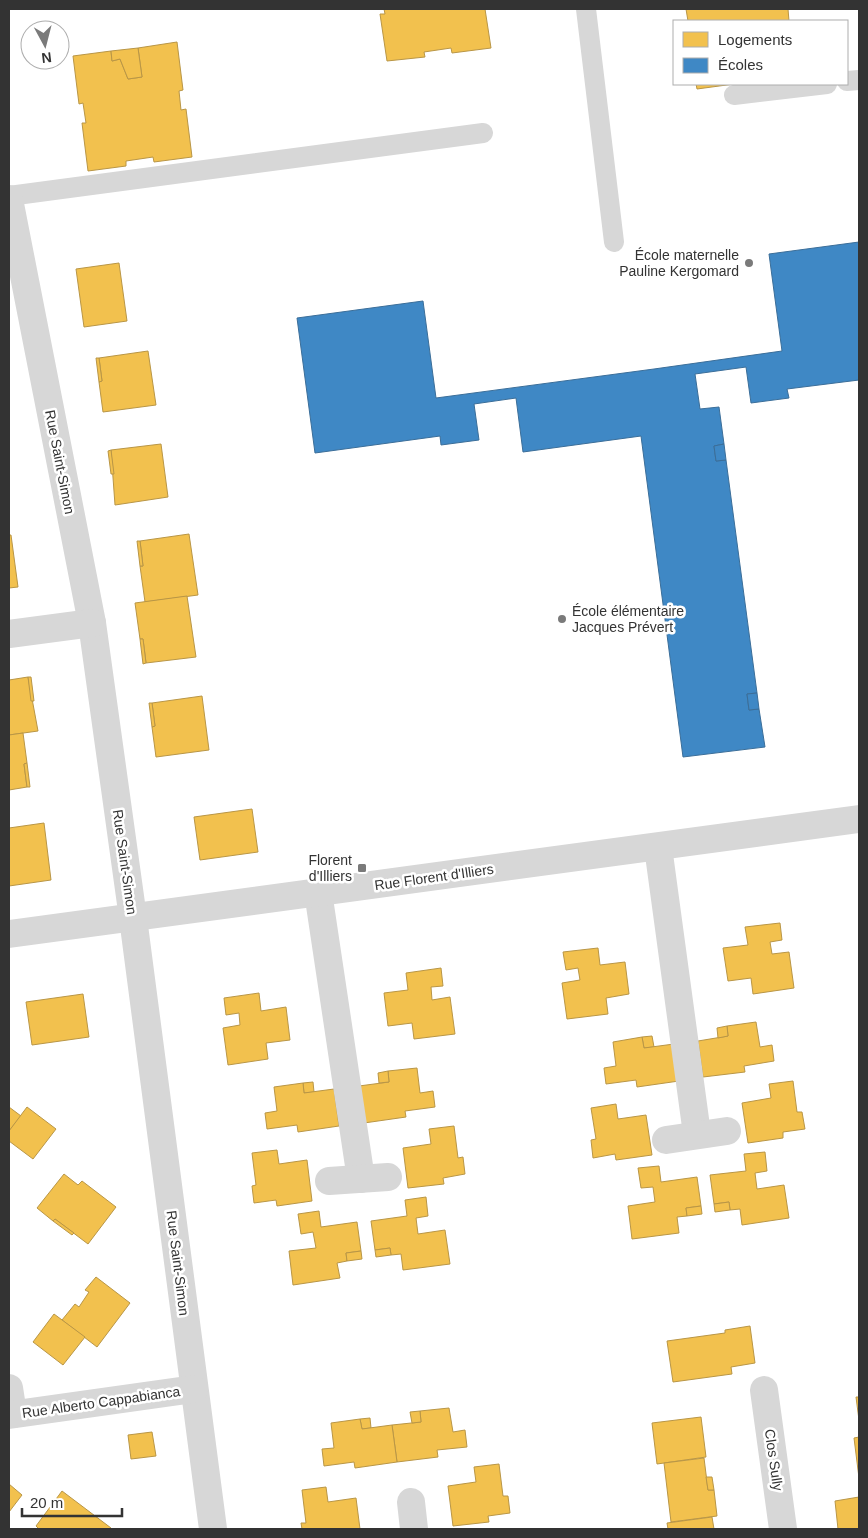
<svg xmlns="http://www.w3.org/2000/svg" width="868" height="1538" font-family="Arial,sans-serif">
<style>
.homes{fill:#f2c14e;stroke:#b99646}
.schools{fill:#3f88c5;stroke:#3b6e99}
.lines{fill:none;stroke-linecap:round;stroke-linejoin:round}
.service{stroke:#d7d7d7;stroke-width:20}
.minor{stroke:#d7d7d7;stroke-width:28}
.poi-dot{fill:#7a7a7a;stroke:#fff;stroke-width:2}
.labels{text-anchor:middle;stroke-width:5;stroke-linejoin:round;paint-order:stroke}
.poi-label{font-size:14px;fill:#333;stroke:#fff;text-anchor:end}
.street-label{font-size:14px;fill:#333;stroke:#fff}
</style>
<rect width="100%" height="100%" fill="#fff"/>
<!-- homes -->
<g class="homes">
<polygon points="384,9 485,9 491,48 452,53 451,48 424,52 425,57 387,61 380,14 385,14"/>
<polygon points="686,9 788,9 789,21 688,21"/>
<polygon points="177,42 183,90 179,91 181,110 186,109 192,157 154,162 153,157 126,161 126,166 88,171 82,123 86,123 83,103 79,104 73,56 111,51 112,61 120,59 128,79 142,77 138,48"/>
<polygon points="138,48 142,77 128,79 120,59 112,61 111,51"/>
<polygon points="696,84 734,84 697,89"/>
<polygon points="119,263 127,321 84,327 76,269"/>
<polygon points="148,351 156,405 103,412 99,382 102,381 99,358"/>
<polygon points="96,358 99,358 102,381 99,382"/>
<polygon points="161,444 168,497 115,505 111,450"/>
<polygon points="111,450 114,474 111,474 108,451"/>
<polygon points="189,534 198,595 145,602 140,566 143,566 140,541"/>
<polygon points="9,535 11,535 18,587 9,588"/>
<polygon points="137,541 140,541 143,566 140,566"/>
<polygon points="187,596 196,657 146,663 143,639 140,639 135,603"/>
<polygon points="140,639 143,639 146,663 143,664"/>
<polygon points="28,677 38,731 9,735 9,680"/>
<polygon points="28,677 31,677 34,701 31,701"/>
<polygon points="202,696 209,750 156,757 152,727 155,726 152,703"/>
<polygon points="149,703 152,703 155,726 152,727"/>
<polygon points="23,733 27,763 24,764 27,787 9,790 9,735"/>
<polygon points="27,763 30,787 27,787 24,764"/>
<polygon points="252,809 258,852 200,860 194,817"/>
<polygon points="44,823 51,880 9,886 9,828"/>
<polygon points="780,923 782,940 770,942 772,954 789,952 794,988 753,994 751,978 728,981 723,948 748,945 745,927"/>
<polygon points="598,948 600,965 625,962 629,994 606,998 608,1014 567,1019 562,983 580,980 578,968 566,970 563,952"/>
<polygon points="441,968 443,986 431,987 432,1000 450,997 455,1034 414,1039 412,1023 388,1026 384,993 408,990 406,973"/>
<polygon points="259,993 261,1011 286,1007 290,1040 266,1043 268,1059 228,1065 223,1028 240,1025 239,1013 226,1015 224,998"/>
<polygon points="83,994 89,1037 32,1045 26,1002"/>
<polygon points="756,1022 760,1047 772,1045 774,1061 744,1066 745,1072 703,1077 698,1041 728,1036 727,1026"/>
<polygon points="727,1026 728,1036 718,1038 717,1028"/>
<polygon points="652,1036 654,1047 644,1048 642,1037"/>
<polygon points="642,1037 644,1048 674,1044 679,1081 637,1087 636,1080 606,1084 604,1068 616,1066 613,1042"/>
<polygon points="417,1068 420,1093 433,1091 435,1107 405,1111 406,1117 364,1123 359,1086 389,1082 388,1071"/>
<polygon points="388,1071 389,1082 379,1083 378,1073"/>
<polygon points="793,1081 797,1112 802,1112 805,1129 783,1132 783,1138 748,1143 742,1103 771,1098 769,1084"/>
<polygon points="313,1082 314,1092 304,1093 303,1083"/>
<polygon points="303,1083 304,1093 334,1089 339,1126 298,1132 297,1125 267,1129 265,1113 277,1111 274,1087"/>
<polygon points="616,1104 618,1119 646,1115 652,1155 616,1160 615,1154 593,1158 591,1140 596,1139 591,1108"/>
<polygon points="9,1107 21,1116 9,1131"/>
<polygon points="27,1107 56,1129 33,1159 9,1141 9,1131"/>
<polygon points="454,1126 458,1158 463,1157 465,1174 443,1178 444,1184 408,1188 403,1148 431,1144 429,1129"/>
<polygon points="277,1150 279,1164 307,1160 312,1201 277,1206 276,1200 254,1203 252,1186 256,1185 252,1153"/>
<polygon points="765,1152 767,1171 755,1173 757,1189 784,1185 789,1218 742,1225 740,1209 730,1210 729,1202 714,1204 710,1175 746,1171 744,1154"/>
<polygon points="659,1166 661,1182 697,1177 701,1206 686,1208 687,1216 677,1217 679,1233 632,1239 628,1206 655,1202 653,1187 641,1188 638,1168"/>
<polygon points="64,1174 78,1185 82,1181 116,1207 88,1244 55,1219 53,1221 37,1208"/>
<polygon points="426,1197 428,1216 416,1218 418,1234 445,1230 450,1264 403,1270 401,1254 391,1255 390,1248 375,1250 371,1221 407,1216 405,1200"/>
<polygon points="729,1202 730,1210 715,1212 714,1204"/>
<polygon points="701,1206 702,1214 687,1216 686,1208"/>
<polygon points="319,1211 321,1227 357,1222 361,1251 346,1253 347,1261 337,1263 340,1278 293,1285 289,1251 316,1248 313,1232 301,1234 298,1214"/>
<polygon points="55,1219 74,1233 72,1235 53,1221"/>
<polygon points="390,1248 391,1255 376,1257 375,1250"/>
<polygon points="361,1251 362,1259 347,1261 346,1253"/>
<polygon points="96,1277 130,1303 97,1347 62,1320 75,1304 79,1307 89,1292 85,1290"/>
<polygon points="54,1314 85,1337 63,1365 33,1342"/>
<polygon points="750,1326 755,1363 731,1367 732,1374 673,1382 667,1341 725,1333 725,1330"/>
<polygon points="856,1397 859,1397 859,1420"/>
<polygon points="449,1408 453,1432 465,1430 467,1447 437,1450 438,1457 397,1462 392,1425 421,1422 420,1411"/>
<polygon points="420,1411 421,1422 412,1423 410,1412"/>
<polygon points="701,1417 706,1457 657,1464 652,1423"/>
<polygon points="370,1418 371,1428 362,1429 360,1419"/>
<polygon points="360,1419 362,1429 392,1425 397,1462 355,1468 354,1462 324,1466 322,1449 334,1448 331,1423"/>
<polygon points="152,1432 156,1456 131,1459 128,1435"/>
<polygon points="859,1437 859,1478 854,1438"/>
<polygon points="704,1458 708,1490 714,1490 717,1516 671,1522 664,1463"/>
<polygon points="499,1464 503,1496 508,1496 510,1513 488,1516 489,1522 453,1526 448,1486 476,1482 474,1467"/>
<polygon points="706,1477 712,1477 714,1490 708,1490"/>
<polygon points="9,1484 22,1495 9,1512"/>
<polygon points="326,1487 328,1502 356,1498 360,1529 302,1529 301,1523 306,1523 302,1490"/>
<polygon points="62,1491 111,1528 110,1529 39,1529 36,1526"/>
<polygon points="859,1497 859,1529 838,1529 835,1501"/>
<polygon points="712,1517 714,1529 668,1529 667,1523"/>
</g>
<!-- schools -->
<g class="schools">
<polygon points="859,242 859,380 787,389 789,398 751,403 746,367 695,374 700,409 719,407 724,444 714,446 716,461 726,460 757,693 747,694 749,710 759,709 765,747 683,757 641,436 523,452 516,398 474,404 479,440 441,445 440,436 315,453 297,318 423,301 436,398 654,369 782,351 769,254"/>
<polygon points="724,444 726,460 716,461 714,446"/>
<polygon points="757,693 759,709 749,710 747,694"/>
</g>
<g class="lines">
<!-- service -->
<g class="service">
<polyline points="586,9 614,242"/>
<polyline points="847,81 859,80"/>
<polyline points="734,95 827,84"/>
<polyline points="9,196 483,133"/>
</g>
<!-- minor -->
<g class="minor">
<polyline points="9,199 92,623 133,918 213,1529"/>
<polyline points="9,634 92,623"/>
<polyline points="658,847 697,1134"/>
<polyline points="318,892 361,1179"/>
<polyline points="9,934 859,819"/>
<polyline points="666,1140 727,1131"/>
<polyline points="329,1181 388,1177"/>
<polyline points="9,1388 13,1414"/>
<polyline points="764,1390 783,1529"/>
<polyline points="9,1415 194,1389"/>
<polyline points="411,1502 414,1529"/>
</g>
</g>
<!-- markers -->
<g class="poi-dot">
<circle cx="749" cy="263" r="5"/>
<circle cx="562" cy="619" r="5"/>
<rect x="357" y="863" width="10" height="10" rx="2.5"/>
</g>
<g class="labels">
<!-- poi labels -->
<g class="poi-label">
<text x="739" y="260">École maternelle<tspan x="739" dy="16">Pauline Kergomard</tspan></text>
<text x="572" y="616" text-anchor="start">École élémentaire<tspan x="572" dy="16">Jacques Prévert</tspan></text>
<text x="352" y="865">Florent<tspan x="352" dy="16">d'Illiers</tspan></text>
</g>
<!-- street labels -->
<g class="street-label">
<text transform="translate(60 462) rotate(79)" y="5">Rue Saint-Simon</text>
<text transform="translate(125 862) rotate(82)" y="5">Rue Saint-Simon</text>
<text transform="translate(434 877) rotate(-8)" y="5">Rue Florent d'Illiers</text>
<text transform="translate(178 1263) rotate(83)" y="5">Rue Saint-Simon</text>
<text transform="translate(101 1402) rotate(-8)" y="5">Rue Alberto Cappabianca</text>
<text transform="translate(774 1460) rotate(82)" y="5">Clos Sully</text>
</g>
</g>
<!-- border -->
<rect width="868" height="1538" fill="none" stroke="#333333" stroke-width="20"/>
<!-- legend -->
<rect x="673" y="20" width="175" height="65" fill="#ffffff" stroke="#adadad"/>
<rect x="683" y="32" width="25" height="15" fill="#f2c14e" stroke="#adadad"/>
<text x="718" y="45" font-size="15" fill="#333333">Logements</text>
<rect x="683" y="58" width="25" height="15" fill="#3f88c5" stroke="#adadad"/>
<text x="718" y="70" font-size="15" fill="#333333">Écoles</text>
<!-- north arrow -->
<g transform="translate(45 45) rotate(173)"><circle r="24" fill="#ffffff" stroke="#adadad"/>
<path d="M0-4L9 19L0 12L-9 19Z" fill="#7a7a7a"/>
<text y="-8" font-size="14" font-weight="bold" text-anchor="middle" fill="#333333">N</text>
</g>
<!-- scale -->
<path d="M22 1508v8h100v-8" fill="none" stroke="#333333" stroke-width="2.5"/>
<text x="30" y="1508" font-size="15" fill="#333333" stroke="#ffffff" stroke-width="4" paint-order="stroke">20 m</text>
</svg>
